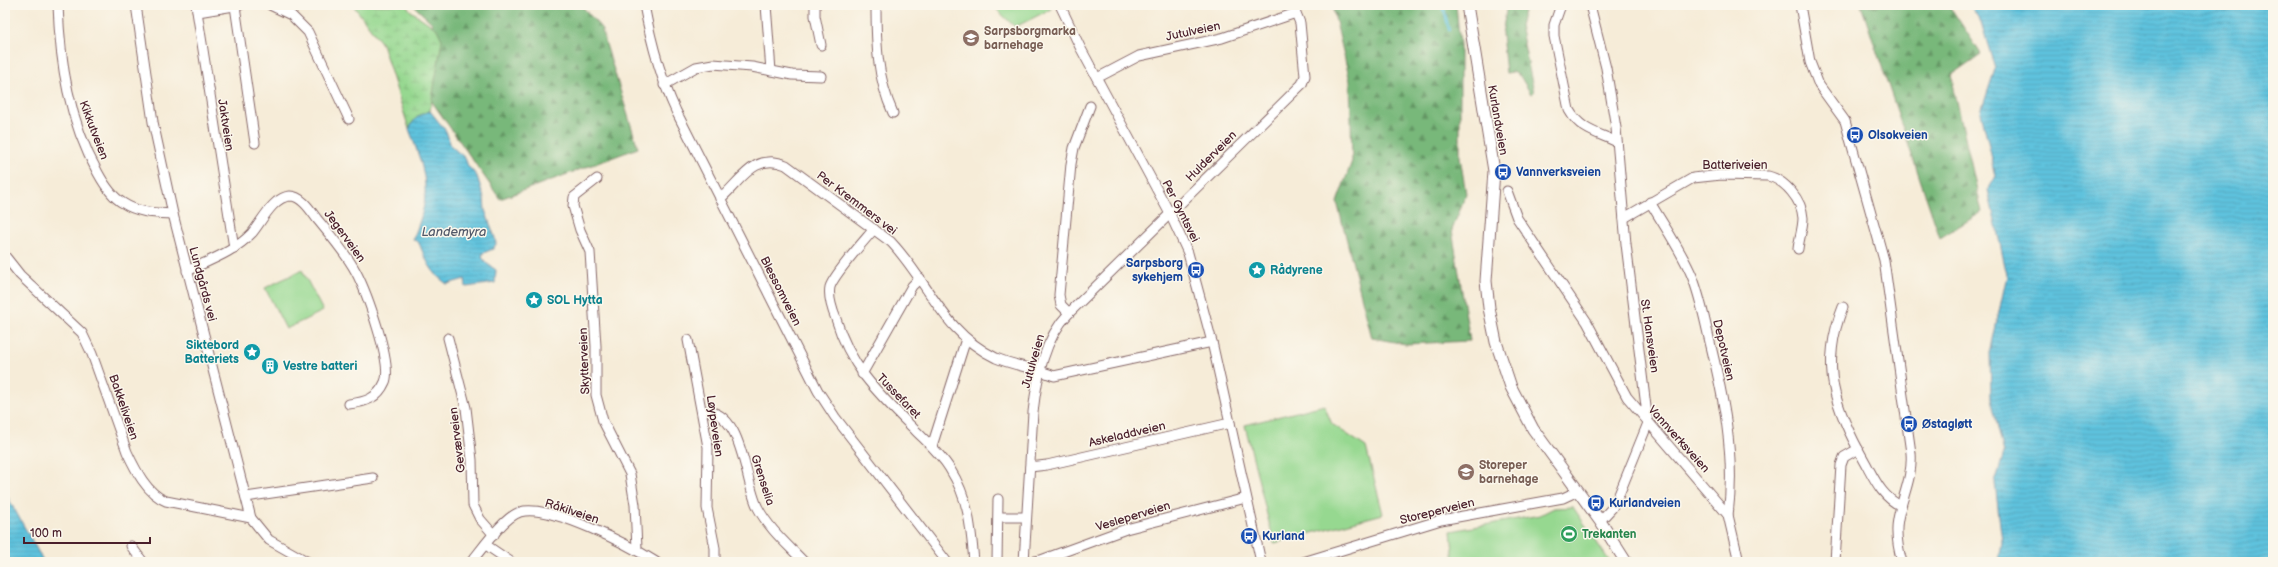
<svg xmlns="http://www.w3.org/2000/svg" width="2278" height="567" font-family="'Balsamiq Sans',sans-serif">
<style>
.forest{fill:url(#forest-firs);stroke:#616c52}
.wetland{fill:url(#wetland-marsh);stroke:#707c5e}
.pitch{fill:#96d890;stroke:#707c5e}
.water{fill:url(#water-rules);stroke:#547084}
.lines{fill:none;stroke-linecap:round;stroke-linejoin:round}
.stream{stroke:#5fc2dd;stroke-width:2.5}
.minor-casing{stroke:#866768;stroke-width:11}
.major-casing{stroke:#866768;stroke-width:13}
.minor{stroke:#fff;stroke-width:9}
.major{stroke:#fff;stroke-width:11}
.labels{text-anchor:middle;stroke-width:3;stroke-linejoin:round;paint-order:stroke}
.education-label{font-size:12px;font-weight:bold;fill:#785e54;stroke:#fbf7ec;text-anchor:start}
.street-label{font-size:12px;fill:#4a1f2b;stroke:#fbf7ec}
.transit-label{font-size:12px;font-weight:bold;fill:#164399;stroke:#fbf7ec;text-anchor:start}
.culture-label{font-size:12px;font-weight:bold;fill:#0d838f;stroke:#fbf7ec;text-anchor:start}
.leisure-label{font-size:12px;font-weight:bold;fill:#27864d;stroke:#fbf7ec;text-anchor:start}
.water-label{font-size:13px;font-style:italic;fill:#515869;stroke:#fbf7ec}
</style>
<defs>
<pattern id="forest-firs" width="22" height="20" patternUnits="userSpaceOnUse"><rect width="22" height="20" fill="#78b87a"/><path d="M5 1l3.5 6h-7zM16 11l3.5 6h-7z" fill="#649564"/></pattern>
<pattern id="wetland-marsh" width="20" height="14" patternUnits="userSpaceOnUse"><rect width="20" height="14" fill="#96d890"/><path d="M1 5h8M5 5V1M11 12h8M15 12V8" fill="none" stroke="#83b97c"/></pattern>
<pattern id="water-rules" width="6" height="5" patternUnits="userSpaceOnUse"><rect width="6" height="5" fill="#5fc2dd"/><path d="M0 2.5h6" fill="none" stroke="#54a6be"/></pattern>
</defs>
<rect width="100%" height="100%" fill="#fbf7ec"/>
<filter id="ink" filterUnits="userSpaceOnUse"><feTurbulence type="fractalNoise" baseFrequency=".025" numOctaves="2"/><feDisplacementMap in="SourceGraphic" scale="8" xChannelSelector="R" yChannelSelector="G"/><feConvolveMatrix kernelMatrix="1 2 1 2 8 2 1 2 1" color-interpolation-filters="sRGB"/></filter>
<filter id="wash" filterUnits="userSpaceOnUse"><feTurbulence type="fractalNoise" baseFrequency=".012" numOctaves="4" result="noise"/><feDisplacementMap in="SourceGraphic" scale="16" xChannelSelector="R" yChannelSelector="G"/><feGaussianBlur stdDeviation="0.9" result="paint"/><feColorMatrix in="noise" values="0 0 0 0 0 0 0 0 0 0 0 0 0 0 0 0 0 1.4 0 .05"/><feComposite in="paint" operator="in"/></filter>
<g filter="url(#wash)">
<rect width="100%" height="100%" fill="#f6ecd8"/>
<!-- forest -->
<g class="forest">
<polygon points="413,5 581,5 601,28 638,148 500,199 428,96 433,56 432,23"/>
<polygon points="1332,5 1456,5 1460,45 1460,157 1466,194 1452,230 1470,341 1406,344 1372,338 1337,202 1352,161 1350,81"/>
<polygon points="1507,5 1526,5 1520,25 1534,92 1531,94 1520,76 1513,72 1506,73 1502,34"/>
<polygon points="1861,5 1949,5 1981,54 1951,75 1982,212 1940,238"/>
</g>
<!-- wetland -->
<path class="wetland" d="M 353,5 L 406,5 L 411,11 L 437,29 L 442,40 L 430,111 C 419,114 414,119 409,129 L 382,44 Z"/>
<!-- pitch -->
<g class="pitch">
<polygon points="992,5 1049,5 1051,9 1015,27"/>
<polygon points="302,270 323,311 286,329 265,288"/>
<polygon points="1324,405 1332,424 1366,447 1383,514 1274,543 1245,425"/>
<polygon points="1573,507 1610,562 1454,562 1451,531 1540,515 1554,508"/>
</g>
<!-- water -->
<g class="water">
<polygon points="1970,5 2273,5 2273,562 1999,562 2002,542 1995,483 2004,453 1991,398 1990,353 2007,275 1988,190 1996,176 1981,112 1995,69 1981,22"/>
<path d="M 430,111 L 446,131 L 451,146 L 465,158 L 468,166 L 477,176 L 484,198 L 485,210 L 495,238 L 496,244 L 493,249 L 483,253 L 482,257 L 486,263 L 496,270 L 495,283 L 466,287 L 465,279 L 447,284 C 431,273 426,260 419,243 L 413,239 C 433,192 426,174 409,129 C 414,119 419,114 430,111 Z"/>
<polygon points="5,491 7,496 44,562 5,562"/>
</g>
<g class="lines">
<!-- stream -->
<polyline class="stream" points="1443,5 1449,30"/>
</g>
</g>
<g filter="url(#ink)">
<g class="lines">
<!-- minor casing -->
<g class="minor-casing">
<g id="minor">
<path d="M 58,5 C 60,63 69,121 98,173 C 104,184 112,197 123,203 C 138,213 155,213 173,214"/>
<polyline points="136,5 153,122 173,214 251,518 269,540 308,562"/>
<polyline points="196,5 234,248"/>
<polyline points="270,5 291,15 308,32 349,119"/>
<path d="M 644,5 C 651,42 660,77 676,111 L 818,391 L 835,417 L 947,562"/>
<polyline points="766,5 771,71"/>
<polyline points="815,5 815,16 821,45"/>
<path d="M 876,5 C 876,43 877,78 893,113"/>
<polyline points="1060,5 1080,47 1170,214 1188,253 1212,342 1261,562"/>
<path d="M 1561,5 L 1554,25 L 1554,36 L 1569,110 C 1580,130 1598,133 1617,142"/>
<polyline points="1590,5 1606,68 1616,128 1626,244 1648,423 1618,497 1612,508 1600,521"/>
<path d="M 1800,5 L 1810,62 L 1819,85 L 1845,121 L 1884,260 L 1911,453 C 1913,477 1902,497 1898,519 C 1895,534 1898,548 1902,562"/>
<polyline points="235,6 255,143"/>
<polyline points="198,12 240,5"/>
<polyline points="664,85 696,67 713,64 752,67 792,75 821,76"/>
<polyline points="597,179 574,197 573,206 580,230 590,252 596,346 596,395 603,421 630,474 635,505 637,549"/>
<polyline points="1507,191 1517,218 1587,322 1627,397 1728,515 1739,562"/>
<path d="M 720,199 C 741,181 754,152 786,165 L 891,242 C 929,282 943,333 996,358 C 1015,366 1036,368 1054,376 L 1212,342"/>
<path d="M 1650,202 C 1664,226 1681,250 1692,276 C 1700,296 1704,317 1709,338 C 1723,395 1736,455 1728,515"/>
<path d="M 1624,218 L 1693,178 L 1721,175 L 1768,176 C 1785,180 1802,200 1803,218 C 1803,228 1799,239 1798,249"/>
<path d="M 874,229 C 864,241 834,274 830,287 C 828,297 832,309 836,319 C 851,369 880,395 916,431 C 928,443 941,454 950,469 C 969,499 971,528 974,562"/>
<path d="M 5,256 L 20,275 L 82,333 L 92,354 L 127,452 C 135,469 147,494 166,501 L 251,518"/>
<path d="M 187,271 C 210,260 234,252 252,233 C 262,221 273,197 290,196 C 302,196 311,211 317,219 C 331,236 346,253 356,272 C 366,291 393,364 385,382 C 378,398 366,402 349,404"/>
<path d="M 1843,307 C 1819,367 1835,409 1865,462 C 1875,480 1882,497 1901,506"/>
<polyline points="1069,313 1061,305 1059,295 1071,164 1074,148 1090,106"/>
<polyline points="448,338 466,408 472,460 473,505 480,519 494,535"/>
<polyline points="688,340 708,447 707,508 715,548 715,562"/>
<polyline points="862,374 912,286 920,278"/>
<path d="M 702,411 C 744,408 744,482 758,508 C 769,529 788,545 804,562"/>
<polyline points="932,446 966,339"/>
<polyline points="1030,467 1047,465 1230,423"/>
<polyline points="246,497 373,478"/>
<polyline points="999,517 1026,517"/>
<polyline points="486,545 511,562"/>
<polyline points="131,546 143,562"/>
<path d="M 471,562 C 482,549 504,517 520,512 C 549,503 631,546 656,562"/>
<polyline points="997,562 998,499"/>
<path d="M 1024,562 L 1033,412 C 1037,377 1044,339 1069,313 L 1302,84 L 1305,76 L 1300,23 L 1296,13 L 1222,38 L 1139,56 L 1097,78"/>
<polyline points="1030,562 1041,560 1126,529 1246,498"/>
<polyline points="1303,562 1441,520 1563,498 1578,491"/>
<polyline points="1835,562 1841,465 1844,457 1858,449"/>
</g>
</g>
<!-- major casing -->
<g class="major-casing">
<polyline id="major" points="1467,5 1494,171 1486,281 1489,308 1496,342 1511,387 1533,429 1600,521 1626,562"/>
</g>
<!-- minor -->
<use href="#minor" class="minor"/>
<!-- major -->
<use href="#major" class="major"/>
</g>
</g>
<!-- icons -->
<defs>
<g id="school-disc" transform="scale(0.9)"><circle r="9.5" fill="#8d6e63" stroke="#fbf7ec"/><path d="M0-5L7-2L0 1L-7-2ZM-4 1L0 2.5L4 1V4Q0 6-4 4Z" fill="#fff"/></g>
<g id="bus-disc" transform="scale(0.9)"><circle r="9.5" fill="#1a4fb4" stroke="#fbf7ec"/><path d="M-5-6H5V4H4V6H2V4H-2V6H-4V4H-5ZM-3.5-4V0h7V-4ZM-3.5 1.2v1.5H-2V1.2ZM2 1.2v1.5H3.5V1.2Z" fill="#fff"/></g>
<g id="sight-disc" transform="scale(0.9)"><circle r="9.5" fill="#0f9aa8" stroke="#fbf7ec"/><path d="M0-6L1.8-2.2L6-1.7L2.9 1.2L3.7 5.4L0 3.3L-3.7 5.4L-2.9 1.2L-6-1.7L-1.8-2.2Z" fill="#fff"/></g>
<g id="building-disc" transform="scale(0.9)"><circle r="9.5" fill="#0f9aa8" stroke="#fbf7ec"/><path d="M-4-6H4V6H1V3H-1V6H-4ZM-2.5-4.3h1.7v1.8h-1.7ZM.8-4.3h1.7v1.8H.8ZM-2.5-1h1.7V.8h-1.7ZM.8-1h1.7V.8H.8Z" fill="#fff"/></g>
<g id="stadium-disc" transform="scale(0.9)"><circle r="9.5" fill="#2e9e5b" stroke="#fbf7ec"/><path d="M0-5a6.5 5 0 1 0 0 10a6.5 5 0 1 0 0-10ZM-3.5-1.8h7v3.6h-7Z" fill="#fff"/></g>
</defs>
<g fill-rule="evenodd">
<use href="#school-disc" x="971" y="38"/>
<use href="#bus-disc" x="1855" y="135"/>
<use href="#bus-disc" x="1503" y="172"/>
<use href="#bus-disc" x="1196" y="270"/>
<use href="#sight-disc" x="1257" y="270"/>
<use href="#sight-disc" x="534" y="300"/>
<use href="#sight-disc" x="252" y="352"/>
<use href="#building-disc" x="270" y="366"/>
<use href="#bus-disc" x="1909" y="424"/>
<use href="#school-disc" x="1466" y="472"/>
<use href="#bus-disc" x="1596" y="503"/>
<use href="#stadium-disc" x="1569" y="534"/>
<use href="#bus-disc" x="1249" y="536"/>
</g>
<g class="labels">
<!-- education labels -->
<g class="education-label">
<text x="984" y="35">Sarpsborgmarka<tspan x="984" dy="14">barnehage</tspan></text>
<text x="1479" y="469">Storeper<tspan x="1479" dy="14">barnehage</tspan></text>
</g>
<!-- street labels -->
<g class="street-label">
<text transform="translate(1193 31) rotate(-12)" y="4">Jutulveien</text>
<text transform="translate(1498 120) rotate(80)" y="4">Kurlandveien</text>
<text transform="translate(226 125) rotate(81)" y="4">Jaktveien</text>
<text transform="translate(94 130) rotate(69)" y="4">Kikkutveien</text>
<text transform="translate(1211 156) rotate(-45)" y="4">Hulderveien</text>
<text x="1735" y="169">Batteriveien</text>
<text transform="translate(857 203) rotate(37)" y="4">Per Kremmers vei</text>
<text transform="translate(1181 211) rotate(63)" y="4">Per Gyntsvei</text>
<text transform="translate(345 236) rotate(54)" y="4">Jegerveien</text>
<text transform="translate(203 284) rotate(75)" y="4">Lundgårds vei</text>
<text transform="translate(781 291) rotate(63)" y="4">Blessomveien</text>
<text transform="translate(1650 336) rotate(82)" y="4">St. Hansveien</text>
<text transform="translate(1724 350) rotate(77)" y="4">Depotveien</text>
<text transform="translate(584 361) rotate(-92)" y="4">Skytterveien</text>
<text transform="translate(1033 361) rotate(-74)" y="4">Jutulveien</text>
<text transform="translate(899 396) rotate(46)" y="4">Tussefaret</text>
<text transform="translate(124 407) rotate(71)" y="4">Bakkeliveien</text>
<text transform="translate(715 426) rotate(82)" y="4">Løypeveien</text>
<text transform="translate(1127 434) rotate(-13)" y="4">Askeladdveien</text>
<text transform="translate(1679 439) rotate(48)" y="4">Vannverksveien</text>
<text transform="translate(457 440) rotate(-97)" y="4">Geværveien</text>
<text transform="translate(763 480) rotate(72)" y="4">Grenselia</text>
<text transform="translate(572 511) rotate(18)" y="4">Råkilveien</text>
<text transform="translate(1437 511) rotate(-14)" y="4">Storeperveien</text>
<text transform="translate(1133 516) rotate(-17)" y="4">Vesleperveien</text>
</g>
<!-- transit labels -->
<g class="transit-label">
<text x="1868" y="139">Olsokveien</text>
<text x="1516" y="176">Vannverksveien</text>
<text x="1183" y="267" text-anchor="end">Sarpsborg<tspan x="1183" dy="14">sykehjem</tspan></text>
<text x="1922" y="428">Østagløtt</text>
<text x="1609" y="507">Kurlandveien</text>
<text x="1262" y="540">Kurland</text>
</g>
<!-- culture labels -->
<g class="culture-label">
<text x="1270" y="274">Rådyrene</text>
<text x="547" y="304">SOL Hytta</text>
<text x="239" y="349" text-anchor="end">Siktebord<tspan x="239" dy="14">Batteriets</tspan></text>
<text x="283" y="370">Vestre batteri</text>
</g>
<!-- leisure labels -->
<g class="leisure-label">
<text x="1582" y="538">Trekanten</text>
</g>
<!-- water labels -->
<g class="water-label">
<text x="454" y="236">Landemyra</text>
</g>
</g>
<!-- margin -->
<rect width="2278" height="567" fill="none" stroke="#fbf7ec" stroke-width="20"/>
<!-- scale -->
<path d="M24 537v6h126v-6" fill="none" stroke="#4a1f2b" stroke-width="2"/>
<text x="30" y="537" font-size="12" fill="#4a1f2b" stroke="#fbf7ec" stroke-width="3" paint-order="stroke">100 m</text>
</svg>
